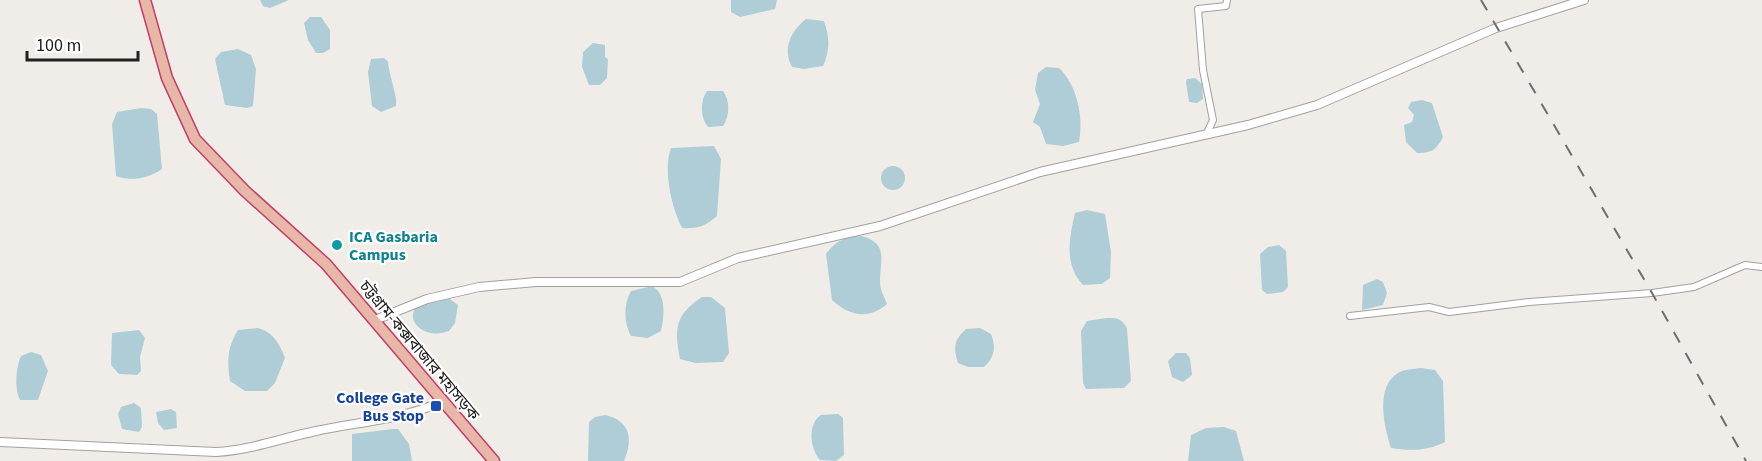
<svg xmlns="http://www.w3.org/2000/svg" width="1762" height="461" font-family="'Source Sans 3','Noto Sans Bengali',sans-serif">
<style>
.water{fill:#aecdd7}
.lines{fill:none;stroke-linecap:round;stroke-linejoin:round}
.minor-casing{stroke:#a1a1a1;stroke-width:8}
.tertiary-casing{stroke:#a1a1a1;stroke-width:10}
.trunk-casing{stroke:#c53d6a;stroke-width:13}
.minor{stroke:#fff;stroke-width:6}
.tertiary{stroke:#fff;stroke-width:8}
.trunk{stroke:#e7b7a8;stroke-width:10}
.rail{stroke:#6e6e6e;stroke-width:2;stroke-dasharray:12 12;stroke-linecap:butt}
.culture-dot{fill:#0f9aa8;stroke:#fff;stroke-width:2}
.transit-dot{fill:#1a4fb4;stroke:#fff;stroke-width:2}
.labels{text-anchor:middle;stroke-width:4.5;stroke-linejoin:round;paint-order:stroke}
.culture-label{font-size:16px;font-weight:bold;fill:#0d838f;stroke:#fff;text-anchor:start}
.street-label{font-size:16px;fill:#202020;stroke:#fff}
.transit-label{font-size:16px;font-weight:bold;fill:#164399;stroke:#fff;text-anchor:end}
</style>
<rect width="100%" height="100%" fill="#f0ede8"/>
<!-- water -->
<g class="water">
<polygon points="260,0 289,0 270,8 263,6"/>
<polygon points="731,0 777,0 775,9 740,17 731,12"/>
<polygon points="310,17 321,17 330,30 330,49 323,53 316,53 308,40 304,23"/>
<path d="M 806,19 L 824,21 C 830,38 830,50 823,66 L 804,69 L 792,67 C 782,48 791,31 806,19 Z"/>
<polygon points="593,43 605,45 605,57 608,59 607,78 600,85 589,85 582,67 583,52"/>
<polygon points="238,49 251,55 256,69 253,106 247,108 225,105 215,59 221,52"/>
<path d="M 371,59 L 384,58 L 388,62 C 389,75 398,97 396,106 L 381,112 L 372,106 L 368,72 Z"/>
<path d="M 1046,67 L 1059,68 C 1077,85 1084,117 1079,142 L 1063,146 L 1046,144 L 1040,127 L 1033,122 L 1040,104 L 1035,90 L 1038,73 Z"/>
<polygon points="1195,78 1202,84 1203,99 1197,103 1189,102 1186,82 1187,79"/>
<path d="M 707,91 L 723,91 C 730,100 730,116 723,126 L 708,127 C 700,118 700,100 707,91 Z"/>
<path d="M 1422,100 L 1432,103 L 1443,137 C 1436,150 1432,153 1417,153 L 1406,142 L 1404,125 L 1412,122 L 1414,115 L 1408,108 L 1411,102 Z"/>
<path d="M 141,108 L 151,109 L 157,114 L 162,169 C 149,178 132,182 116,176 L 112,124 L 117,112 Z"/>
<path d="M 714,146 L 721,159 L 717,216 C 706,226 697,229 682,228 C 671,206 663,170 671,148 Z"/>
<circle cx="893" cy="178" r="12"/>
<path d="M 1087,210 L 1105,214 L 1111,252 L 1110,278 L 1102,284 L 1083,285 C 1064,265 1069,238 1075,213 Z"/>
<path d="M 861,236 C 889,243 880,260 880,281 C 880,290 884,296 887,304 C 869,320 849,316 832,300 L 826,254 C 836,241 844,237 861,236 Z"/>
<polygon points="1279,245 1286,251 1288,287 1283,292 1267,294 1262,290 1260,254 1268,247"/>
<polygon points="1377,279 1383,282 1387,293 1383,305 1362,310 1363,285"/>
<path d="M 652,286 C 667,294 664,317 661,331 L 648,338 L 631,336 C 624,323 623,305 631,291 Z"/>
<path d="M 447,297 L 458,305 L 455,323 L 449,331 C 423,341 402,318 419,305 C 425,300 438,299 447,297 Z"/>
<path d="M 702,297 L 711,297 L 725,308 L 729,353 L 723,362 L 695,363 L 680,359 C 674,328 675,315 702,297 Z"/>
<path d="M 1106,318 C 1117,318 1122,318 1127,329 L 1131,381 L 1124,388 L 1086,389 L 1083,383 L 1081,331 L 1087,321 Z"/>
<path d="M 258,328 C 274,333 279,343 285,358 L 275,383 L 267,391 L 245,391 L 230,381 C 227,361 227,348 238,330 Z"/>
<path d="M 980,328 L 991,334 C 996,347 995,357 984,367 L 968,367 L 958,363 C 953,347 954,340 966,329 Z"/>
<polygon points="139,330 145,338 140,357 141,371 137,375 119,374 111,365 112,333"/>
<path d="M 31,352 L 41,355 L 48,371 L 38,400 L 20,400 C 14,389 16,367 21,356 Z"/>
<polygon points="1176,353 1186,353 1190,358 1192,375 1183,382 1172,377 1168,361"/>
<path d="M 1421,368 L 1435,370 L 1443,381 L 1445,442 C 1428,451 1409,451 1391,448 C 1384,426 1375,387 1398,373 C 1404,369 1414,369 1421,368 Z"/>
<polygon points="134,403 141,408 142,427 139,432 122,429 118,414 121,407"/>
<polygon points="171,409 176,412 177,428 164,430 158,423 156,412"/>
<path d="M 838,414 L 843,418 L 844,455 L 836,461 L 820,460 C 810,449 807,424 821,415 Z"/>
<path d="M 605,415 C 631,421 633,439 624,461 L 588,461 L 589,422 L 595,417 Z"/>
<polygon points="1224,427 1236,431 1244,461 1188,461 1191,435 1206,428"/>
<polygon points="393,429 398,429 409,444 412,461 352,461 352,434"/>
</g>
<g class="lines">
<!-- minor casing -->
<g class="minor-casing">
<g id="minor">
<polyline points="1207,133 1213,120 1203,70 1198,9 1226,6 1227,0"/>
<polyline points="1350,316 1429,307 1449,312 1529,302 1652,293 1694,287 1745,265 1762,267"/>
</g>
</g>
<!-- tertiary casing -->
<g class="tertiary-casing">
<g id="tertiary">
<polyline points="375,320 427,299 479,287 536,282 680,282 738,258 880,226 1040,172 1248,125 1317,105 1496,28 1584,0"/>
<path d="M 0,442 L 216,452 C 251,450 282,438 316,431 C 357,422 406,419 443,401"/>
</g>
</g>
<!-- trunk casing -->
<g class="trunk-casing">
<polyline id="trunk" points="145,0 167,78 195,139 245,191 326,264 494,461"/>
</g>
<!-- minor -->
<use href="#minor" class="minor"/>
<!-- tertiary -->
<use href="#tertiary" class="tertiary"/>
<!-- trunk -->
<use href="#trunk" class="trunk"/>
<!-- rail -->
<polyline class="rail" points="1481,0 1652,293 1746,461"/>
</g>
<!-- markers -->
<circle class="culture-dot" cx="337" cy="245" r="6"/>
<rect class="transit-dot" x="430" y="400" width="12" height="12" rx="3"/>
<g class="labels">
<!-- culture labels -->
<g class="culture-label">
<text x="349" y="242">ICA Gasbaria<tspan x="349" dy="18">Campus</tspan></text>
</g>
<!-- street labels -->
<g class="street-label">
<text transform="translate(420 350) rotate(50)" y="6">চট্টগ্রাম-কক্সবাজার মহাসড়ক</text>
</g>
<!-- transit labels -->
<g class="transit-label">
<text x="424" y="403">College Gate<tspan x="424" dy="18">Bus Stop</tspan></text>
</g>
</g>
<!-- scale -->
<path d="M27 51v9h111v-9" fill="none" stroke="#202020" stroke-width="3"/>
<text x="36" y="51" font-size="18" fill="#202020" stroke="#ffffff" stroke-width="4.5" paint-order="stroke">100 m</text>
</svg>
